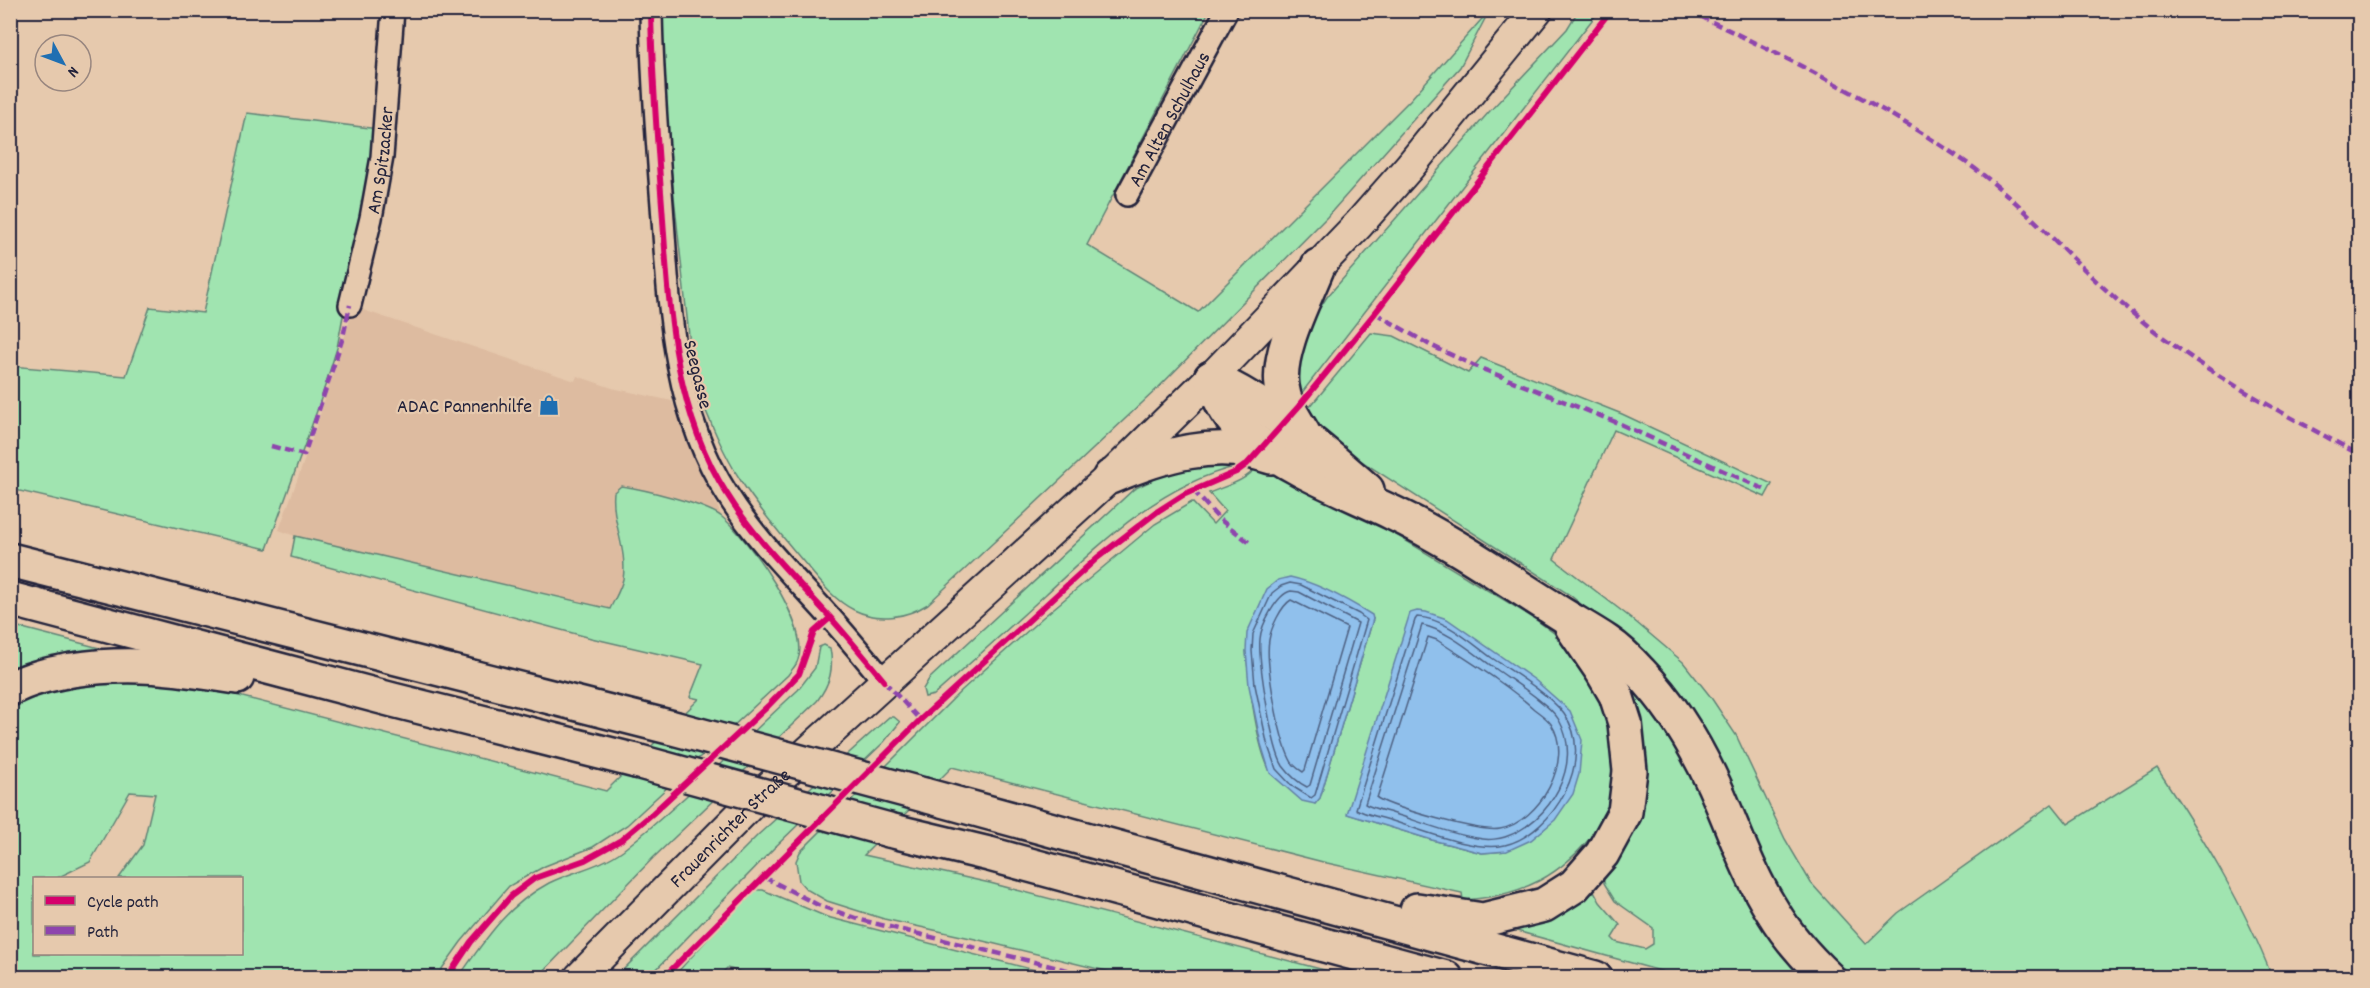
<svg xmlns="http://www.w3.org/2000/svg" width="2370" height="988" font-family="Dekko,sans-serif">
<style>
.built{fill:#ddbba0}
.green{fill:#a0e4b0;stroke:#618376;stroke-width:1.5;fill-rule:evenodd}
.water{fill:#90c0ec;stroke:#6481a5;stroke-width:1.5}
.lines{fill:none;stroke-linecap:round;stroke-linejoin:round}
.shore{stroke:#4e6182;stroke-width:1.5}
.minor-casing{stroke:#22223b;stroke-width:26}
.secondary-casing{stroke:#22223b;stroke-width:34}
.motorway-casing{stroke:#22223b;stroke-width:38}
.minor{stroke:#e6c9ad;stroke-width:21}
.secondary{stroke:#e6c9ad;stroke-width:30}
.motorway{stroke:#e6c9ad;stroke-width:33}
.motorway-bridge-casing{stroke:#22223b;stroke-width:38;stroke-linecap:butt}
.motorway-bridge{stroke:#e6c9ad;stroke-width:33}
.quiet{stroke:#8e44ad;stroke-width:4.5;stroke-dasharray:9 4.5;stroke-linecap:butt}
.cycleway-casing{stroke:#e6c9ad;stroke-width:10}
.cycleway{stroke:#d6006c;stroke-width:6}
.labels{text-anchor:middle;stroke-width:4.5;stroke-linejoin:round;paint-order:stroke}
.street-label{font-size:20px;fill:#22223b;stroke:#e6c9ad}
.poi-label{font-size:20px;fill:#22223b;stroke:#e6c9ad;text-anchor:end}
</style>
<rect width="100%" height="100%" fill="#e6c9ad"/>
<filter id="ink" filterUnits="userSpaceOnUse"><feTurbulence type="fractalNoise" baseFrequency=".0167" numOctaves="2"/><feDisplacementMap in="SourceGraphic" scale="12" xChannelSelector="R" yChannelSelector="G"/><feConvolveMatrix kernelMatrix="1 2 1 2 8 2 1 2 1" color-interpolation-filters="sRGB"/></filter>
<g filter="url(#ink)">
<!-- built -->
<polygon class="built" points="354,307 575,381 577,376 612,388 672,401 721,515 699,506 635,488 621,486 613,504 623,564 623,581 610,609 295,536 279,530 315,431"/>
<!-- green -->
<g class="green">
<path d="M 654,11 L 1209,11 L 1087,245 L 1198,312 L 1410,100 L 1489,11 L 1460,67 L 1327,217 L 1158,388 L 928,604 C 906,618 879,622 854,610 C 833,600 817,578 802,560 C 781,535 759,509 741,481 C 721,450 708,416 694,382 Z"/>
<polygon points="1578,11 1599,11 1297,399 1294,389 1304,332 1327,297 1489,112 1567,29"/>
<polygon points="247,113 378,129 337,348 318,408 267,549 11,489 11,366 126,376 150,307 203,313"/>
<path d="M 1371,333 L 1394,336 L 1468,373 L 1481,358 L 1622,414 L 1772,484 L 1765,497 L 1614,430 L 1554,559 L 1631,618 L 1683,662 L 1710,696 L 1736,735 L 1785,839 L 1811,883 L 1866,944 L 1898,913 L 2052,804 L 2068,824 L 2157,768 C 2200,833 2244,904 2272,977 L 1850,977 L 1810,944 L 1624,640 L 1570,595 L 1344,450 L 1325,435 L 1304,414 Z"/>
<path d="M 1218,460 L 1238,466 C 1161,484 1102,542 1046,594 C 1009,628 972,662 934,695 L 925,697 L 923,689 L 929,679 L 1134,489 L 1173,470 Z"/>
<path d="M 1257,466 C 1333,494 1400,537 1469,579 C 1507,603 1553,625 1583,660 C 1592,671 1595,684 1600,697 C 1605,711 1612,726 1615,740 C 1619,762 1612,809 1598,828 C 1562,876 1523,896 1463,900 L 1462,893 L 1327,863 L 952,767 L 864,855 L 990,883 L 1351,977 L 1131,977 L 975,939 L 884,919 L 827,901 L 806,889 L 799,881 L 796,861 L 800,852 L 962,690 L 1042,618 L 1155,524 L 1192,502 L 1213,524 L 1225,511 L 1209,493 C 1225,486 1247,481 1257,466 ZM 1373,619 L 1320,798 L 1315,804 C 1305,797 1275,781 1270,771 C 1256,745 1249,681 1246,651 ZM 1348,814 L 1507,851 L 1482,853 L 1432,840 Z"/>
<path d="M 621,486 C 643,489 706,504 722,517 C 748,538 811,625 798,660 C 797,665 791,670 788,675 L 627,825 L 593,847 L 545,866 L 509,886 L 461,942 L 436,977 L 11,978 L 11,708 L 33,696 L 64,685 L 125,681 L 189,683 L 606,791 L 699,699 L 690,697 L 703,664 L 591,638 L 291,557 L 295,536 L 610,609 C 614,600 621,589 623,579 C 628,550 611,521 614,492 ZM 130,792 L 155,794 L 143,845 L 119,878 L 242,878 L 242,954 L 34,954 L 34,878 L 57,878 L 90,862 Z"/>
<path d="M 11,625 L 111,651 C 76,649 43,662 11,671 Z"/>
<path d="M 824,645 L 830,648 C 834,669 830,684 817,701 L 653,858 L 538,977 L 458,978 C 485,940 506,906 549,883 C 573,871 600,867 623,850 C 686,801 740,743 798,690 L 815,668 L 819,647 Z"/>
<polygon points="1634,689 1665,726 1808,977 1682,977 1495,925 1593,889 1600,902 1620,925 1612,938 1616,942 1645,949 1653,944 1653,928 1615,901 1604,883 1604,866 1631,690"/>
<polygon points="889,717 894,717 900,722 884,742 775,847 649,977 615,978 759,834"/>
<polygon points="756,890 763,890 827,917 1062,977 763,978 727,968 718,977 673,977 748,895"/>
</g>
<!-- water -->
<g class="water">
<path d="M 1290,577 C 1318,583 1348,600 1372,615 L 1373,619 L 1320,798 L 1315,804 L 1302,801 L 1270,773 L 1261,744 L 1249,686 L 1246,651 L 1247,633 L 1267,589 L 1278,580 Z"/>
<polygon points="1417,611 1426,612 1447,619 1535,680 1570,711 1582,740 1579,774 1573,794 1555,820 1531,840 1507,851 1482,853 1432,840 1347,814 1410,613"/>
</g>
<g class="lines">
<!-- shore -->
<g class="shore">
<polygon points="1290,583 1301,585 1359,614 1367,620 1315,795 1311,798 1292,786 1276,769 1267,743 1255,685 1252,651 1253,634 1272,593 1281,586"/>
<path d="M 1291,591 L 1299,592 L 1358,623 L 1310,785 L 1307,787 C 1299,783 1289,774 1283,766 C 1272,749 1258,661 1260,639 C 1261,625 1277,594 1291,591 Z"/>
<path d="M 1291,600 L 1347,628 L 1305,770 L 1303,772 C 1298,769 1292,764 1290,759 C 1279,737 1265,663 1269,640 C 1271,628 1281,606 1291,600 Z"/>
<path d="M 1417,617 C 1445,618 1470,642 1492,658 C 1513,672 1550,695 1564,714 C 1597,758 1554,833 1505,845 C 1474,853 1417,828 1386,819 C 1376,816 1364,814 1356,809 L 1415,620 Z"/>
<path d="M 1422,625 C 1449,631 1473,653 1496,669 C 1511,680 1551,705 1559,720 C 1584,764 1550,822 1505,837 C 1499,839 1489,840 1483,839 C 1453,835 1423,823 1395,814 C 1386,811 1374,809 1365,804 Z"/>
<path d="M 1428,637 L 1437,640 C 1470,662 1505,683 1534,709 C 1539,713 1547,718 1551,724 C 1575,760 1539,822 1500,829 C 1481,833 1394,808 1377,798 Z"/>
</g>
<!-- minor casing -->
<g class="minor-casing">
<g id="minor">
<path d="M 651,10 C 652,76 657,140 662,205 C 669,304 672,408 727,494 C 755,539 793,576 828,615 C 848,637 866,659 884,681"/>
<path id="s1" d="M 1127,195 L 1227,10"/>
<path id="s2" d="M 350,305 L 371,218 L 382,157 L 393,10"/>
</g>
</g>
<!-- secondary casing -->
<g class="secondary-casing">
<g id="secondary">
<path id="s3" d="M 579,978 L 754,801 L 1110,477 L 1211,378 L 1358,225 L 1410,166 L 1537,10"/>
</g>
</g>
<!-- motorway casing -->
<g class="motorway-casing">
<g id="motorway">
<path d="M 1211,378 C 1220,401 1230,422 1250,437 C 1293,471 1345,490 1393,513 C 1448,539 1498,574 1549,606 C 1568,619 1588,629 1607,642 C 1619,650 1630,661 1640,672 C 1672,705 1695,744 1714,785 C 1733,827 1748,873 1773,912 C 1788,937 1807,958 1828,978"/>
<path d="M 1211,378 C 1270,405 1318,447 1367,490"/>
<path d="M 1303,433 C 1294,418 1284,404 1282,386 C 1277,351 1305,299 1318,266"/>
<path d="M 1110,477 C 1162,455 1216,438 1271,457"/>
<polyline points="10,560 673,728"/>
<polyline points="10,599 393,700 636,761"/>
<path d="M 10,689 C 29,678 51,674 72,670 C 133,661 177,668 237,677"/>
<polyline points="924,795 1595,978"/>
<polyline points="889,830 989,854 1446,978"/>
<polyline points="1417,910 1483,920 1544,905 1574,886 1602,854 1625,812 1630,771 1625,723 1616,695 1602,671 1572,627"/>
</g>
</g>
<!-- minor -->
<use href="#minor" class="minor"/>
<!-- secondary -->
<use href="#secondary" class="secondary"/>
<!-- motorway -->
<use href="#motorway" class="motorway"/>
<!-- motorway-bridge casing -->
<g class="motorway-bridge-casing">
<g id="motorway-bridge">
<polyline points="673,728 924,795"/>
<polyline points="636,761 889,830"/>
</g>
</g>
<!-- motorway-bridge -->
<use href="#motorway-bridge" class="motorway-bridge"/>
<!-- quiet -->
<g class="quiet">
<path d="M 1688,10 C 1783,57 1880,102 1967,163 C 2024,203 2069,259 2122,304 C 2193,367 2277,410 2360,455"/>
<polyline points="1375,313 1430,345 1475,366 1618,423 1768,491"/>
<polyline points="271,446 304,455 343,337 350,305"/>
<polyline points="1193,490 1218,518 1250,543"/>
<polyline points="884,681 920,720"/>
<polyline points="764,877 818,905 861,920 1100,978"/>
</g>
<!-- cycleway casing -->
<g class="cycleway-casing">
<g id="cycleway">
<path d="M 651,10 C 652,76 657,140 662,205 C 669,304 672,408 727,494 C 755,539 793,576 828,615 C 848,637 866,659 884,681"/>
<polyline points="447,978 471,942 511,896 535,878 585,860 621,840 652,814 768,706 799,674 814,632 830,618"/>
<polyline points="663,978 920,720 1097,558 1158,511 1183,495 1236,472 1247,464 1300,405 1375,313 1611,10"/>
</g>
</g>
<!-- cycleway -->
<use href="#cycleway" class="cycleway"/>
</g>
</g>
<!-- icons -->
<defs>
<g id="shop-bare" transform="scale(1.62)"><path d="M-5-2.5h2.3a2.7 3.5 0 0 1 5.4 0H5L5.5 6h-11ZM-1.5-2.5h3a1.5 2.3 0 0 0-3 0Z" fill="#1f6fb2" stroke="#e6c9ad" stroke-width="2.5" paint-order="stroke"/></g>
</defs>
<g fill-rule="evenodd">
<use href="#shop-bare" x="549" y="405"/>
</g>
<g class="labels">
<!-- street labels -->
<g class="street-label">
<text dy="7" stroke="none"><textPath href="#s1" startOffset="87">Am Alten Schulhaus</textPath></text>
<text dy="7" stroke="none"><textPath href="#s2" startOffset="148">Am Spitzacker</textPath></text>
<text transform="translate(699 374) rotate(76)" y="7">Seegasse</text>
<text dy="7" stroke="none"><textPath href="#s3" startOffset="213">Frauenrichter Straße</textPath></text>
</g>
<!-- poi labels -->
<g class="poi-label">
<text x="532" y="412">ADAC Pannenhilfe</text>
</g>
</g>
<!-- margin -->
<rect width="2370" height="988" fill="none" stroke="#e6c9ad" stroke-width="36"/>
<rect x="18" y="18" width="2334" height="952" fill="none" stroke="#22223b" stroke-width="2" filter="url(#ink)"/>
<!-- legend -->
<rect x="33" y="877" width="210" height="78" fill="#e6c9ad" stroke="#98867f" stroke-width="1.5"/>
<rect x="45" y="896" width="30" height="9" fill="#d6006c" stroke="#98867f" stroke-width="1.5"/>
<text x="87" y="907" font-size="18" fill="#22223b">Cycle path</text>
<rect x="45" y="926" width="30" height="9" fill="#8e44ad" stroke="#98867f" stroke-width="1.5"/>
<text x="87" y="937" font-size="18" fill="#22223b">Path</text>
<!-- north arrow -->
<g transform="translate(63 63) rotate(131)"><circle r="28" fill="#e6c9ad" stroke="#98867f" stroke-width="1.5"/>
<path d="M0-4.5L10 22L0 15L-10 22Z" fill="#1f6fb2"/>
<text y="-9" font-size="16" font-weight="bold" text-anchor="middle" fill="#22223b">N</text>
</g>
</svg>
